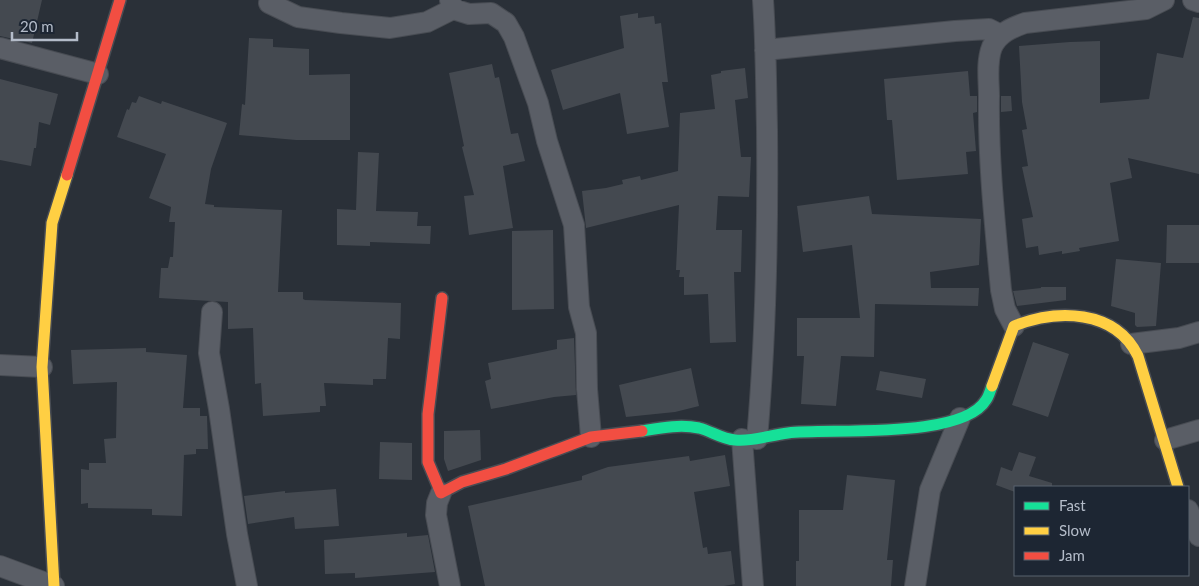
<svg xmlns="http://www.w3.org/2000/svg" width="1199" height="586" font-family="Lato,sans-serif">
<rect width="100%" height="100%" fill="#2a3038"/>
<path fill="#444950" d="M0 0H42L32 43 0 36Z
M638 13V18L654 16 655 24 661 23 668 82H662L669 127 627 134 620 93 563 110 551 70 624 48 620 16Z
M1193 17 1199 18V174L1128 158 1132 178 1110 183 1119 241 1079 248 1080 251 1062 254V251L1039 255 1038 246 1026 248 1022 219 1033 217 1022 167 1028 166 1022 130 1027 129 1022 102 1019 46 1070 42 1100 41V103L1149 99 1157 53 1183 58Z
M249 38 273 39V47L309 49V75L350 74V140H296L239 135 242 104 245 105Z
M492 64 495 78 499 77 511 134 518 133 525 161 503 166 513 228 469 235 464 196 474 195 462 147 464 146 449 73Z
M745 68 748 98 735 100 741 157H751L749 197 718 196 716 230H742L741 272H734L736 342 710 343 708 294 684 295V277H679L680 270H676L679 205 586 228 582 191 606 188 623 184 622 180 640 176 641 180 678 171 680 113 715 109 711 75 721 73V71Z
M968 71 970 96H977V112L973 113 976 151 966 152 968 174 897 180 892 120H887L884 79Z
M0 79 58 94 50 125 39 122 36 148H34L31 166 0 160Z
M139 96 161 104 162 101 227 123 211 169 205 204 214 205V207L282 210 278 292H303V299L305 300 401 303 400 339 388 338 386 379H373V385L324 383 326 406H320V412L263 416 261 383 255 384 253 328 228 329V302L159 298 161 268H168L170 257H173L175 222H169L171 207 149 198 166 154 117 137 127 109 129 110 132 102 136 103Z
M1001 96H1011L1012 111 1001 112Z
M358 152 379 153 376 211 418 212 417 226H431L430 244 370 242V246L337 245V209L356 210Z
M869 196 872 214 981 219 979 265 930 272 931 288H979L978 306 875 304 874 357 841 356 836 406 801 404 804 356H797V318H860L852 245 803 252 797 206Z
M1167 225H1199V263H1166Z
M553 230 554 309 512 310V231Z
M1116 259 1161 263 1156 326 1137 327 1135 325V313L1111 306Z
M1041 287H1066V300L1017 306 1013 291 1041 288Z
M574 338 576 395 554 397 491 409 485 381 491 379 488 363 557 349V340Z
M1033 342 1069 354 1048 417 1012 405Z
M146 348V352L187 355 183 408H200V416H207L208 449H196V454L184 455 182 516 152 515V509L88 508V503L81 504V469L89 470V463H106L104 439 116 438 117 382 73 384 71 350Z
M691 368 699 406 675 412 626 417 619 385Z
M880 371 926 379 922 398 876 390Z
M480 430 481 460 448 471 444 459V431Z
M380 442 412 443V480L379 479Z
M1019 452 1036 457 1029 476 1052 483V487H1015V492L996 485 1001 467 1012 471Z
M725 455 730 486 694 492 703 548 707 547 708 554 731 551 735 584 724 586H485L468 506 582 480V476L608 467 689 456 690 461Z
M847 475 895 480 887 560H893L891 586H796V561H799V510H843Z
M336 489 339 526 295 529 294 517 248 524 244 496 285 491V493Z
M407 533V537L428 535 435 572 355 578V573L325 574 324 540Z"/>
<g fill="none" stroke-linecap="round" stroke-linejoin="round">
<g stroke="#484c53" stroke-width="22">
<path id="street" d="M450 0 453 9 469 14 491 13 506 23 514 37 538 103 547 141 574 225 579 307 586 333 587 389 591 437
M1193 0 1199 2
M269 3 298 17 341 23 390 28 427 22 453 9
M0 48 98 74
M765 50 955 31 989 29 1001 35
M212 312 209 353 219 409 237 534 247 586
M1014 326 1005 309 1001 290C995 225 988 161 989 96 989 81 986 62 992 47 999 33 1011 28 1025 23L1146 9 1164 0
M1131 344 1179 338 1199 332
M0 365 42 367
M742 439 753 586
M757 439C766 336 768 232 767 129 766 86 766 43 763 0
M1165 440 1199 430
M441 493 437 503 436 515 450 586
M1188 510 1199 536
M0 566 54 586
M915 586 930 490 960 418"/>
</g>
<g stroke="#484c53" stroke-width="14">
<path id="fast" d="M642 431C660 428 680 424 699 428 711 431 722 439 735 440 753 442 770 435 788 433 830 428 962 440 986 400 989 396 990 391 992 386"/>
</g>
<g stroke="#484c53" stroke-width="14">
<path id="slow" d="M992 386 1014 326C1057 309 1115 309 1138 356L1178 487
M54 586 42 367 52 223 67 175"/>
</g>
<g stroke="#484c53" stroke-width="14">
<path id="jam" d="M67 175 120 0
M442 298 428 414V462L441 493 462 482 506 469 591 437 642 431"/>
</g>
<use href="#street" stroke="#5a5e66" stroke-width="20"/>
<use href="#fast" stroke="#16e098" stroke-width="11"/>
<use href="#slow" stroke="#ffcf43" stroke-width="11"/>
<use href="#jam" stroke="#f24e42" stroke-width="11"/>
</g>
<rect x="1014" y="486" width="175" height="90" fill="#1d2633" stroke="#59626f"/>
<rect x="1024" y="502" width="25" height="8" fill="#16e098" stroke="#59626f"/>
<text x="1059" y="511" font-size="15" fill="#b4bcc9">Fast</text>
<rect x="1024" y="527" width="25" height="8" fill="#ffcf43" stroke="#59626f"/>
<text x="1059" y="536" font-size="15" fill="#b4bcc9">Slow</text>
<rect x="1024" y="552" width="25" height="8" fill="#f24e42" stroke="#59626f"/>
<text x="1059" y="561" font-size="15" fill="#b4bcc9">Jam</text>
<path d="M12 32v8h65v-8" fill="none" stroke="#b4bcc9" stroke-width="2.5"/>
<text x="20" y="32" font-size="15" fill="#b4bcc9" stroke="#1d2633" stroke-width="4" paint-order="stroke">20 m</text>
</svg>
